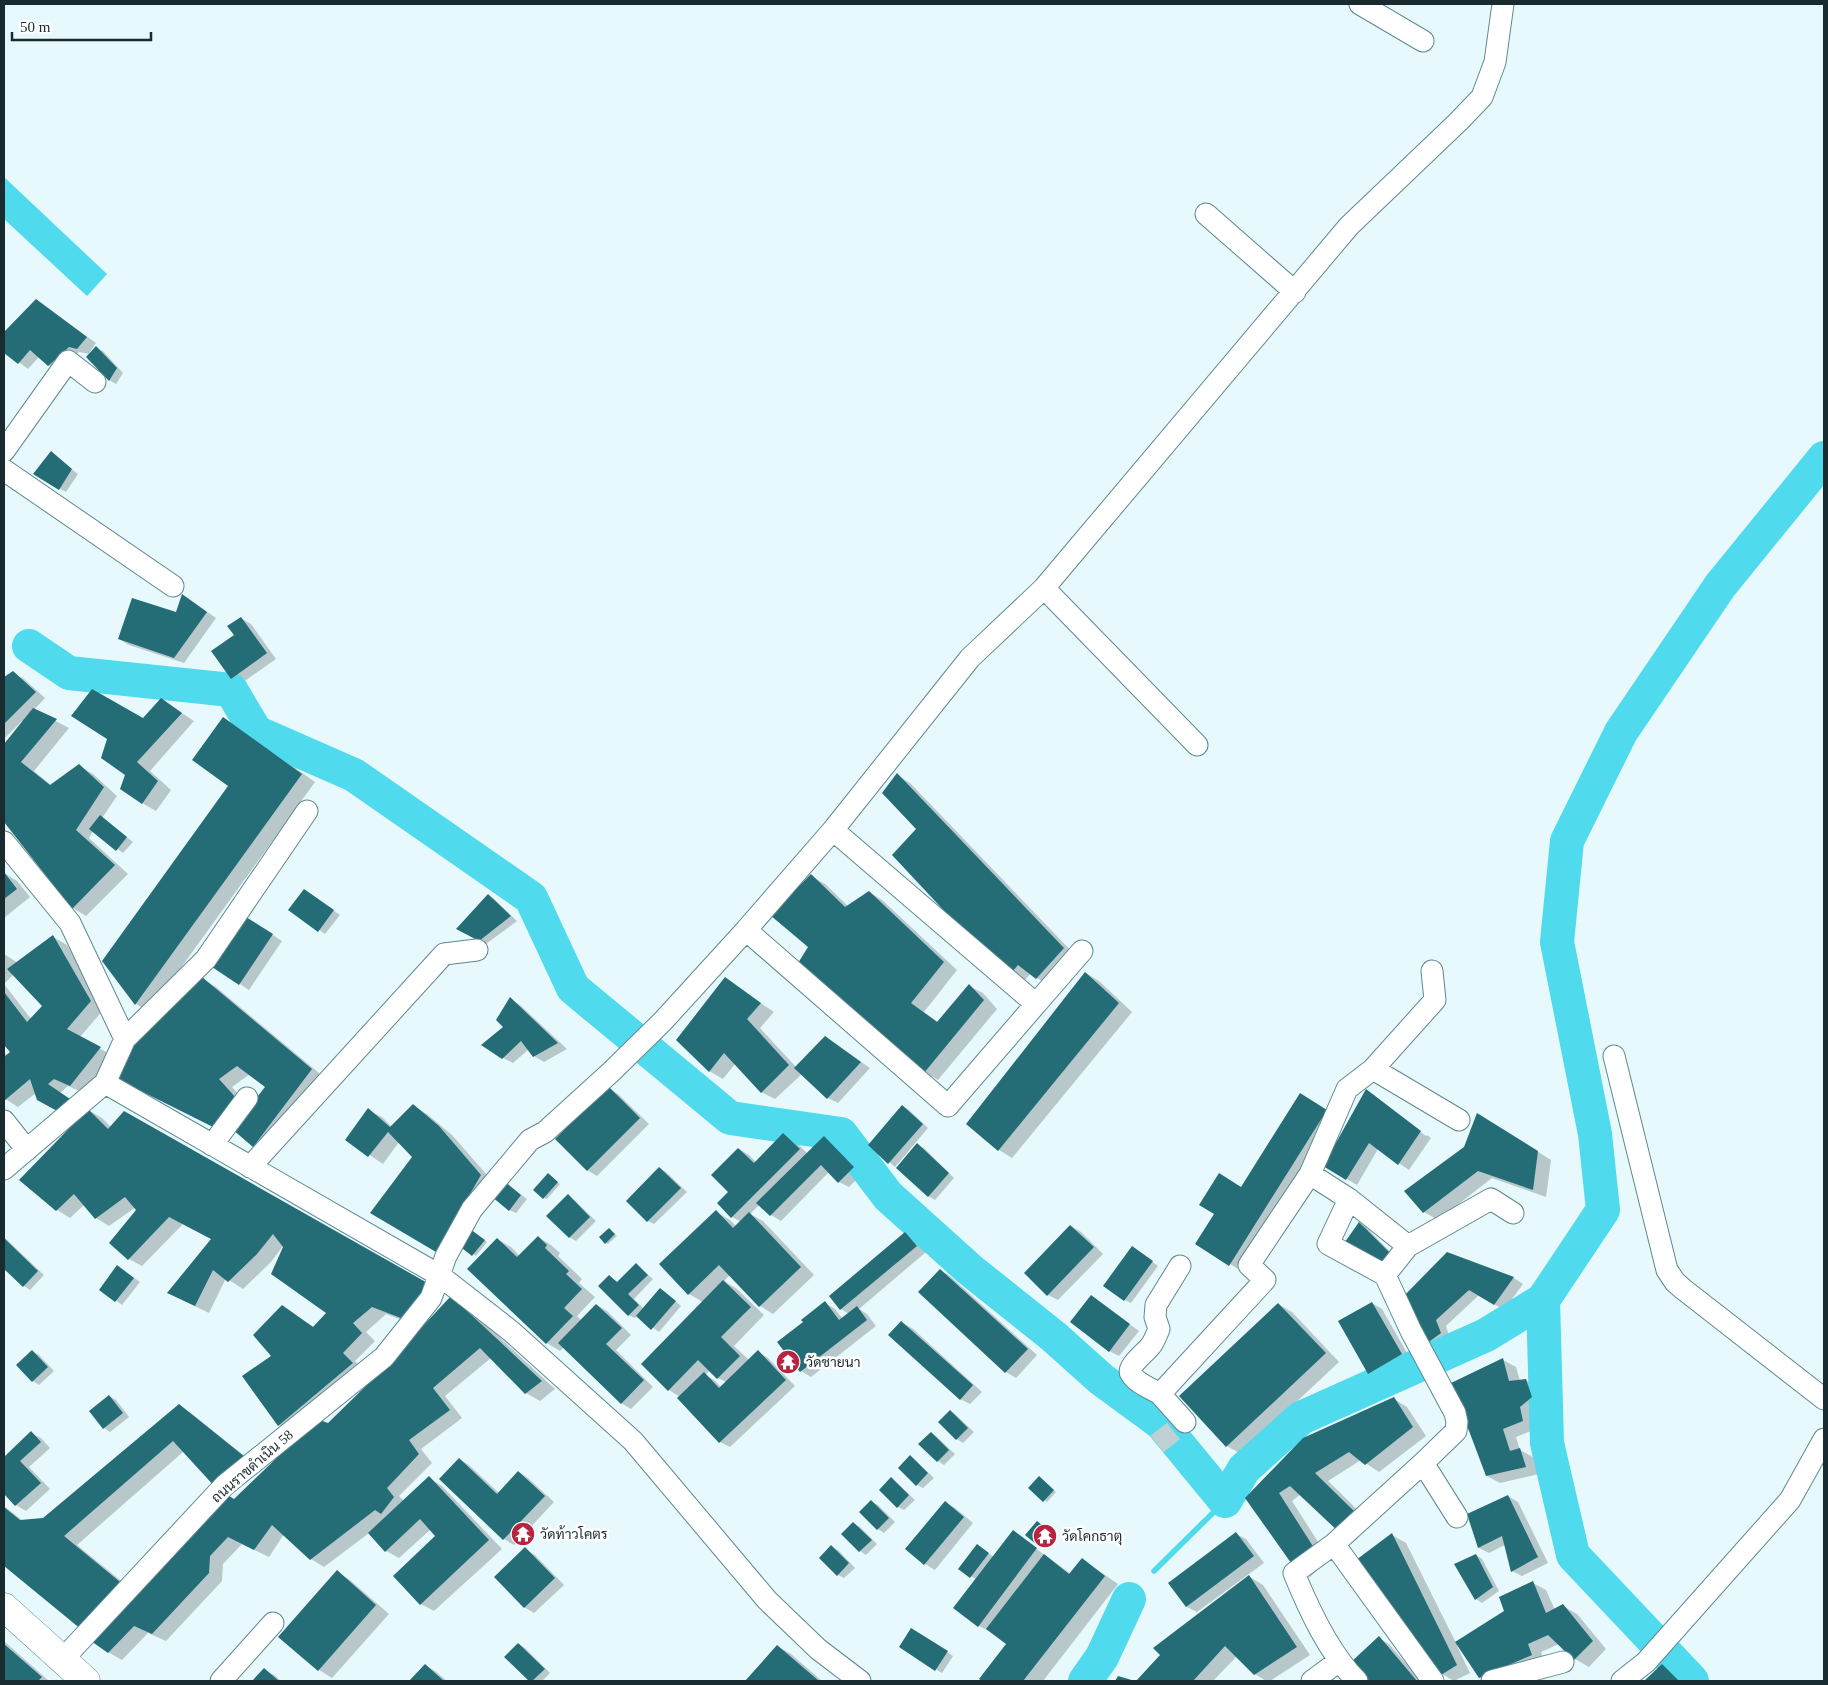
<svg xmlns="http://www.w3.org/2000/svg" width="1828" height="1685" font-family="'Times New Roman',Sarabun,serif">
<rect width="100%" height="100%" fill="#e7f9fc"/>
<path fill="#50daed" d="M4 177 107 274 87 296 4 219Z"/>
<path fill="#0003" fill-rule="evenodd" d="M36 300 96 343 89 353 90 354 96 348 103 351 123 373 116 384 109 380 90 354 79 352 58 371 48 365 39 357 28 369 4 351V334Z
M51 453 78 474 66 492 35 474Z
M193 602 216 618 184 663 129 645 119 639 177 614Z
M241 618 251 624 276 659 242 683 232 678 235 635Z
M13 673 24 679 45 698 34 710 69 728 34 771 52 786 79 766 93 774 117 796 102 818 133 842 123 853 93 831 89 838 128 874 86 916 73 908 4 819V746L24 722 22 721 4 739V679Z
M162 700 194 721 150 771 171 790 156 811 142 803 127 775 143 720Z
M223 719 237 727 315 782 149 1012 136 1004 103 961 230 786Z
M897 775 910 783 1077 957 1050 986 1030 974 1021 985 918 829Z
M4 873 17 881 30 897 4 918Z
M811 876 825 884 848 906 869 892 882 900 957 970 924 1012 938 1022 969 986 983 993 997 1009 938 1080 925 1072 810 946Z
M305 890 340 915 325 934 290 910Z
M488 896 494 899 517 921 486 944 458 928Z
M256 924 282 941 249 990 240 984Z
M53 937 67 945 104 1009 80 1037 113 1056 84 1093 68 1086 60 1093H36L18 1107 4 1098V1051L7 1056 12 1052 4 1044V954L18 963ZM14 974 44 1005 31 1019 4 984Z
M1086 973 1099 981 1132 1012 1012 1158 999 1150 967 1124Z
M202 979 216 987 325 1078 267 1154 254 1146 233 1129 117 1078ZM250 1074 267 1087 250 1107 232 1087Z
M725 979 774 1012 760 1028 796 1067 825 1037 870 1068 838 1103 828 1098 802 1074 775 1099 761 1092 735 1064 723 1079 709 1071Z
M510 999 520 1005 567 1049 544 1062 534 1056 529 1049 513 1063 503 1058 505 1027Z
M608 1088 618 1094 649 1124 597 1176 587 1170Z
M1367 1091 1375 1096V1097L1426 1136 1427 1135 1431 1138 1409 1170 1378 1149 1357 1185 1325 1166Z
M1301 1095 1340 1119 1243 1272 1230 1264 1242 1188Z
M413 1106 427 1114 452 1135 494 1183 460 1241 473 1232 487 1242 476 1256 459 1244 450 1259 372 1212 413 1157 399 1142 383 1164 347 1140 368 1110 382 1117 392 1127Z
M903 1106 909 1110 928 1128 895 1167 870 1145Z
M88 1110 102 1118 111 1127 420 1327 386 1314 366 1332 375 1341 355 1361 366 1372 293 1433 279 1425 243 1377 273 1356 282 1307 314 1327 328 1313 283 1246 271 1262 243 1289 226 1278 209 1313 182 1300 212 1239 183 1224 142 1266 129 1259 138 1210 136 1207 109 1226 96 1218 84 1205 70 1218 57 1210 21 1180Z
M1491 1122 1551 1160 1546 1197 1492 1178 1438 1220 1424 1212 1466 1148Z
M784 1135 794 1140 808 1154 824 1138 834 1144 863 1173 849 1187 839 1182 829 1172 781 1221 771 1215 760 1204 750 1214 763 1221 814 1275 773 1314 760 1306 730 1275 724 1281 737 1289 764 1315 734 1346 749 1360 758 1352 768 1358 795 1386 730 1447 720 1442 680 1397 669 1390 642 1364 703 1302 689 1294 716 1212 730 1220 736 1226 741 1222 732 1217 730 1192 739 1149 749 1155 756 1162ZM710 1370 718 1378 726 1382 721 1387 714 1380 705 1375Z
M918 1145 924 1148 954 1178 935 1200 928 1196Z
M660 1168 666 1172 687 1192 654 1224 648 1221Z
M548 1174 560 1184 547 1199 544 1198Z
M504 1182 527 1199 516 1213 509 1210Z
M568 1196 574 1200 596 1221 576 1241 569 1237Z
M1360 1224 1366 1227 1397 1259 1386 1275Z
M1071 1226 1081 1232 1103 1254 1058 1300 1048 1295Z
M609 1229 617 1236 608 1244 606 1243Z
M905 1234 915 1239 926 1252 859 1309 867 1314 876 1326 811 1377 801 1371 805 1322 825 1303 835 1309 843 1319 849 1314 841 1309 830 1296Z
M4 1237 44 1275 30 1290 24 1286 4 1267Z
M538 1237 551 1245 560 1253 558 1256 582 1279 579 1283 595 1297 577 1316 582 1321 597 1305 607 1311 631 1335 616 1350 653 1387 631 1409 621 1403 564 1347 560 1351 547 1343 497 1239 511 1247 520 1256Z
M1138 1251 1158 1266 1131 1303 1125 1300Z
M1448 1254 1514 1278 1523 1284 1504 1310 1479 1295 1446 1326 1450 1339 1437 1349 1427 1344Z
M636 1265 653 1279 634 1299 644 1309 661 1290 681 1306 659 1332 637 1316 635 1318 628 1315 609 1276 618 1283Z
M118 1267 140 1282 122 1305 101 1290Z
M940 1270 950 1276 1037 1355 1016 1378 1006 1372Z
M1091 1296 1139 1331 1119 1356 1109 1351Z
M1372 1303 1382 1309 1411 1360 1378 1378 1368 1373Z
M1278 1304 1292 1312 1339 1362 1241 1454 1227 1446 1181 1396Z
M465 1305 555 1389 540 1401 526 1393 491 1358 445 1396 462 1418 421 1449 432 1463 399 1496 404 1501 429 1478 442 1486 502 1549 434 1611 421 1604 437 1536 431 1529 399 1558 386 1551 369 1533 324 1567 311 1559 284 1534 269 1557 242 1544 223 1564 222 1581 166 1641 148 1633 122 1660 108 1652 83 1629 4 1564V1506L23 1521 44 1519 179 1406 192 1414 257 1466 183 1452 77 1545 136 1593 234 1500 328 1425Z
M902 1323 912 1328 982 1392 970 1404 960 1399Z
M32 1351 39 1355 54 1371 39 1385 33 1381 17 1365Z
M1503 1360 1516 1367 1520 1381 1526 1380 1539 1388 1545 1405 1533 1415 1536 1429 1516 1437 1520 1450 1533 1457 1539 1474 1500 1483 1487 1476Z
M109 1396 116 1400 129 1417 110 1432 104 1428Z
M1394 1399 1407 1407 1426 1436 1379 1472 1361 1460 1328 1481 1370 1522 1356 1540 1342 1533 1301 1494 1292 1501 1329 1559 1310 1577 1297 1569 1247 1498Z
M950 1411 956 1415 974 1432 963 1443 957 1439Z
M31 1433 41 1438 50 1448 29 1467 50 1489 26 1511 16 1505 4 1492V1459Z
M931 1433 937 1437 955 1454 944 1465 938 1461Z
M910 1457 916 1461 934 1478 923 1488 917 1485Z
M459 1459 469 1465 499 1493 519 1472 528 1478 554 1502 514 1545 504 1539 440 1479Z
M891 1479 897 1483 915 1500 904 1510 898 1507Z
M1042 1479 1056 1492 1047 1502 1030 1488Z
M1508 1496 1518 1502 1548 1563 1522 1576 1512 1571 1505 1545 1489 1553 1479 1548 1468 1515Z
M871 1502 878 1505 895 1522 884 1533 878 1529 861 1512Z
M945 1502 955 1508 973 1523 935 1570 925 1564 906 1549Z
M853 1523 860 1527 877 1544 866 1555 860 1551Z
M1040 1524 1050 1533 1040 1545 1037 1544Z
M1013 1532 1071 1574 1082 1559 1118 1584 1043 1681H984L981 1679 1008 1644 990 1630 989 1631 979 1626 955 1608 977 1580 971 1576 983 1550 994 1557Z
M1236 1534 1246 1539 1264 1563 1197 1612 1187 1607 1170 1583Z
M1392 1535 1406 1543 1456 1643 1505 1612 1533 1583 1546 1590 1555 1610 1563 1606 1577 1614 1606 1649 1589 1667 1575 1659 1559 1644 1541 1652 1545 1663 1487 1681 1479 1677 1458 1645 1457 1646 1470 1673 1454 1681 1442 1674Z
M831 1547 838 1550 855 1568 844 1578 838 1575Z
M525 1549 535 1555 564 1585 534 1613 524 1607Z
M1476 1555 1482 1559 1499 1591 1482 1603 1476 1599Z
M337 1572 350 1580 389 1614 332 1678 319 1670 280 1637Z
M1250 1577 1263 1585 1310 1655 1270 1681H1266L1255 1674 1237 1656 1213 1681H1138L1162 1655Z
M918 1633 953 1656 942 1673 900 1647Z
M1379 1638 1389 1644 1421 1681H1371L1352 1663Z
M4 1641 49 1681H4Z
M519 1644 525 1648 550 1673 542 1681H531L506 1657Z
M777 1646 791 1654 822 1681H747Z
M425 1665 435 1671 447 1681H411Z
M1662 1665 1672 1671 1682 1681H1646Z
M264 1670 274 1675 281 1681H254Z"/>
<g fill="none" stroke-linecap="round" stroke-linejoin="round">
<path stroke="#50daed" stroke-width="5.5" d="M1154 1571 1225 1501"/>
<path stroke="#50daed" stroke-width="34" d="M29 646 69 673 231 690 256 732 354 775 531 898 573 988 730 1118 841 1134 888 1196 969 1269 1053 1336 1101 1379 1161 1423 1225 1501 1244 1469 1301 1418 1486 1335 1543 1300 1603 1210 1595 1134 1557 942 1567 841 1621 732 1720 586 1824 458
M1543 1300 1547 1443 1573 1555 1692 1681
M1085 1681 1102 1657 1129 1599"/>
</g>
<path fill="#246d77" d="M36 299 87 337 77 349 69 347 48 366 30 350 18 364 4 353V332Z
M96 346 117 368 109 381 86 357Z
M51 451 72 469 59 490 33 474Z
M182 594 207 612 174 658 118 639 132 598 176 612Z
M241 617 267 653 231 679 211 651 234 635 227 626Z
M13 671 36 692 4 724V677Z
M92 689 143 718 161 698 182 713 137 762 158 781 142 804 120 789 125 775 101 758 107 739 71 716Z
M33 708 57 719 21 762 50 785 79 764 104 787 76 830 115 865 72 909 4 822V744Z
M223 717 302 774 135 1005 102 961 228 786 192 760Z
M897 773 1064 948 1036 979 1018 965 1007 978 892 855 916 829 882 793Z
M100 815 127 837 116 851 89 829Z
M4 872 17 889 4 899Z
M811 874 845 907 869 891 944 962 911 1003 937 1022 969 984 984 1000 924 1073 795 968 808 947 770 915Z
M304 889 334 910 318 932 288 910Z
M488 894 511 916 479 941 456 929Z
M246 917 273 934 239 985 212 967Z
M53 935 91 1001 67 1029 101 1047 70 1086 54 1079 48 1084 70 1099 59 1112 37 1100 30 1079 4 1101V1057L10 1052 4 1045V992L27 1022 42 1006 7 969Z
M1085 972 1119 1003 998 1151 966 1124Z
M202 977 312 1069 253 1147 232 1129 265 1087 237 1066 219 1079 237 1099 215 1128 115 1078 136 1042Z
M725 977 761 1003 747 1019 789 1065 761 1093 724 1053 709 1072 676 1040Z
M510 997 558 1043 533 1057 521 1041 502 1059 481 1045 503 1027 496 1020Z
M825 1036 861 1062 827 1099 794 1068Z
M608 1086 640 1118 587 1171 555 1139Z
M1366 1089 1421 1131 1398 1165 1369 1143 1346 1180 1323 1166Z
M1300 1093 1327 1110 1229 1266 1195 1244 1214 1214 1199 1205 1219 1173 1241 1187Z
M413 1104 439 1126 481 1175 436 1252 370 1213 412 1157 388 1132 368 1157 345 1140 368 1108 390 1127Z
M902 1105 923 1124 888 1164 868 1145Z
M88 1109 108 1129 124 1111 431 1285 406 1320 372 1307 353 1323 362 1333 343 1353 353 1363 278 1426 242 1376 271 1356 253 1335 282 1305 313 1327 326 1313 271 1274 283 1247 273 1234 257 1254 228 1282 213 1270 195 1306 167 1293 211 1239 169 1217 128 1260 109 1243 136 1210 125 1197 95 1219 74 1194 56 1211 19 1180Z
M1477 1113 1538 1151 1533 1190 1478 1171 1423 1213 1404 1191 1464 1147Z
M783 1133 800 1149 731 1218 717 1203 728 1192 711 1175 738 1148 754 1163Z
M824 1136 854 1167 838 1183 821 1165 770 1216 756 1203Z
M917 1143 949 1173 928 1197 896 1168Z
M659 1167 681 1188 647 1222 626 1201Z
M548 1173 558 1182 543 1199 533 1190Z
M503 1180 521 1195 509 1211 491 1196Z
M568 1194 590 1217 569 1238 546 1216Z
M716 1210 733 1228 749 1212 801 1267 759 1307 719 1265 688 1295 659 1264Z
M1359 1222 1391 1254 1379 1273 1345 1242Z
M1070 1225 1094 1247 1047 1296 1024 1273Z
M609 1228 615 1234 605 1244 599 1237Z
M470 1229 485 1240 472 1256 458 1245Z
M905 1232 917 1246 840 1310 829 1296Z
M538 1236 547 1245 545 1248 569 1271 566 1274 582 1289 564 1308 573 1316 546 1344 467 1269 497 1238 517 1257Z
M4 1238 38 1271 23 1287 4 1269Z
M1132 1246 1153 1261 1124 1301 1103 1286Z
M1447 1252 1514 1277 1494 1305 1469 1290 1436 1320 1441 1333 1426 1344 1398 1302Z
M636 1263 648 1275 628 1294 639 1305 628 1316 598 1286 609 1275 617 1282Z
M117 1265 134 1278 115 1302 99 1290Z
M940 1269 1028 1349 1005 1373 918 1292Z
M723 1280 751 1307 721 1337 740 1356 717 1379 698 1360 668 1391 641 1364Z
M660 1288 676 1301 651 1330 636 1316Z
M1091 1295 1130 1324 1109 1352 1070 1322Z
M451 1296 542 1381 525 1394 480 1348 433 1388 450 1410 409 1440 419 1454 387 1488 394 1497 381 1514 375 1510 310 1560 272 1525 254 1550 228 1537 210 1556 209 1573 152 1634 134 1626 108 1653 91 1641 226 1494 234 1499 317 1419 328 1423 374 1378Z
M825 1301 839 1320 857 1306 867 1320 800 1372 777 1342 803 1322 801 1320Z
M1372 1302 1402 1354 1368 1374 1338 1321Z
M1278 1303 1326 1353 1226 1447 1179 1396Z
M596 1304 622 1328 606 1344 644 1380 621 1404 558 1343Z
M901 1321 973 1385 960 1400 888 1335Z
M32 1350 48 1367 32 1382 16 1365Z
M758 1350 786 1380 719 1443 677 1398 704 1372 719 1388Z
M1503 1358 1509 1381 1526 1379 1532 1397 1520 1407 1523 1421 1503 1429 1510 1451 1520 1448 1526 1467 1486 1476 1451 1383Z
M109 1395 123 1413 103 1429 89 1411Z
M1394 1397 1413 1427 1365 1465 1349 1452 1315 1473 1357 1514 1341 1534 1290 1486 1279 1493 1316 1551 1296 1570 1245 1498 1303 1438Z
M179 1404 245 1457 216 1488 173 1441 64 1536 125 1586 82 1630 4 1566V1507L20 1520 43 1518Z
M950 1410 968 1428 956 1440 938 1422Z
M31 1431 41 1442 20 1461 41 1483 15 1506 4 1494V1457Z
M931 1432 949 1450 937 1462 918 1444Z
M910 1455 928 1473 916 1486 898 1468Z
M459 1458 497 1494 518 1471 545 1496 503 1540 439 1479Z
M429 1476 489 1540 420 1605 393 1576 435 1536 420 1519 385 1552 368 1533Z
M1039 1476 1054 1490 1043 1502 1028 1488Z
M891 1477 909 1495 897 1508 879 1490Z
M1508 1495 1538 1557 1511 1572 1502 1536 1478 1548 1467 1514Z
M871 1500 889 1518 877 1530 859 1512Z
M945 1501 964 1517 924 1565 905 1549Z
M1037 1521 1048 1530 1037 1545 1025 1535Z
M853 1522 872 1540 859 1552 841 1534Z
M1013 1530 1037 1548 978 1627 953 1608Z
M1236 1532 1254 1556 1186 1607 1168 1583Z
M1392 1533 1457 1665 1441 1675 1356 1560Z
M977 1544 989 1553 970 1578 958 1569Z
M831 1545 849 1563 837 1576 819 1558Z
M525 1547 555 1578 524 1608 494 1577Z
M1044 1554 1069 1574 1082 1558 1105 1576 1023 1681H982L979 1679 1006 1644 986 1629Z
M1476 1554 1493 1587 1475 1600 1454 1564Z
M337 1570 376 1605 318 1671 278 1637Z
M1249 1575 1297 1647 1254 1675 1225 1646 1193 1681H1136L1160 1655 1153 1648Z
M1533 1581 1546 1613 1563 1604 1593 1641 1574 1660 1548 1635 1528 1644 1532 1655 1479 1678 1455 1642 1504 1611 1499 1597Z
M911 1628 948 1651 935 1671 899 1647Z
M1379 1636 1417 1681H1369L1350 1663Z
M518 1643 545 1669 532 1681H529L504 1657Z
M4 1644 42 1677 38 1681H4Z
M777 1645 819 1681H745Z
M425 1664 444 1681H409Z
M1662 1664 1679 1681H1644Z
M264 1668 279 1681H252Z
M1118 1676 1135 1681H1115Z"/>
<g fill="none" stroke-linecap="round" stroke-linejoin="round">
<path stroke="#bed0d3" stroke-width="21" stroke-dasharray="21 11" stroke-linecap="butt" d="M1157 1444 1185 1422"/>
<g stroke="#5d8990" stroke-width="23">
<path id="street" d="M1360 4 1423 41
M1206 214 1295 292
M4 451 68 361 95 382
M4 470 173 586
M1044 588 1197 745
M4 842 70 923 125 1039
M746 930 948 1106 1036 1004 833 830
M1036 1004 1082 951
M1614 1056 1667 1270 1675 1282 1683 1289 1824 1399
M1373 1069 1459 1120
M105 1083 439 1275 512 1332 633 1441 767 1600 818 1649 860 1681
M4 1121 27 1150
M212 1145 247 1098
M250 1167 444 954 477 950
M4 1169 105 1083 125 1039 206 959 307 811
M1310 1174 1347 1089 1373 1069 1435 1000 1432 971
M1408 1246 1491 1199 1513 1213
M1160 1394C1152 1389 1136 1383 1131 1374 1126 1366 1148 1351 1152 1344 1155 1339 1157 1334 1159 1329L1155 1317 1156 1305 1180 1266
M1185 1422 1160 1394 1265 1280 1249 1265 1310 1174 1349 1199 1328 1244 1385 1275 1408 1246 1349 1199
M1423 1463 1457 1517
M1334 1544 1433 1681
M62 1660 225 1485 384 1357 431 1298 446 1256 472 1209 530 1140 545 1132 611 1072 663 1021 746 930 833 830 970 658 1044 588 1349 226 1458 122 1482 97 1495 62 1503 4
M221 1681 273 1623
M1312 1681 1339 1661
M1357 1681C1329 1653 1309 1610 1294 1573L1334 1544 1423 1463 1456 1431 1457 1422 1455 1413 1411 1331 1385 1275
M1492 1681 1563 1662
M1622 1681 1646 1662 1790 1500 1824 1439"/>
</g>
<g stroke="#5d8990" stroke-width="29">
<path id="secondary" d="M4 1607 86 1681"/>
</g>
<use href="#street" stroke="#fff" stroke-width="21"/>
<use href="#secondary" stroke="#fff" stroke-width="28"/>
</g>
<defs>
<g id="temple-disc" transform="scale(1.25)"><circle r="9.5" fill="#b62440" stroke="#fff"/><path d="M0-6L5-2H3V0L6.5 2.5H4V6H1.5V3h-3V6H-4V2.5H-6.5L-3 0V-2H-5Z" fill="#fff"/></g>
</defs>
<g fill-rule="evenodd">
<use href="#temple-disc" x="788" y="1362"/>
<use href="#temple-disc" x="523" y="1534"/>
<use href="#temple-disc" x="1045" y="1536"/>
</g>
<g text-anchor="middle" stroke-width="5" stroke-linejoin="round" paint-order="stroke">
<g font-size="14" fill="#192b2e" stroke="#fff" text-anchor="start">
<text x="806" y="1367">วัดชายนา</text>
<text x="540" y="1539">วัดท้าวโคตร</text>
<text x="1062" y="1541">วัดโคกธาตุ</text>
</g>
<g font-size="14" fill="#192b2e" stroke="#fff">
<text transform="translate(252 1466) rotate(-41)" y="5">ถนนราขดำเนิน 58</text>
</g>
</g>
<rect width="1828" height="1685" fill="none" stroke="#192b2e" stroke-width="10"/>
<path d="M12 32v8h139v-8" fill="none" stroke="#192b2e" stroke-width="2.5"/>
<text x="20" y="32" font-size="15" fill="#192b2e" stroke="#ffffff" stroke-width="4" paint-order="stroke">50 m</text>
</svg>
